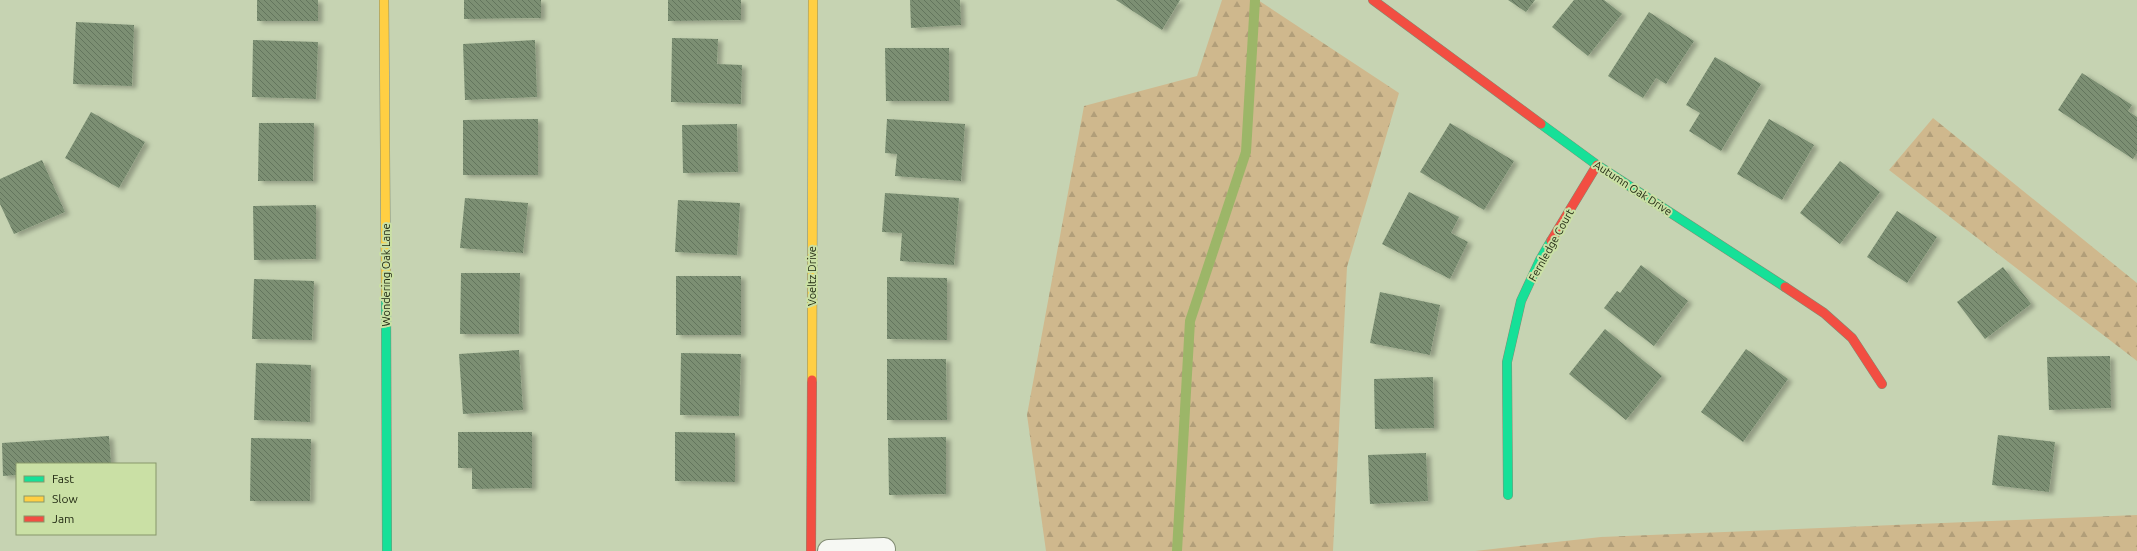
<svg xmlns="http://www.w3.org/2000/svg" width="2137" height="551" font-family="Ubuntu,sans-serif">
<defs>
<pattern id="forest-firs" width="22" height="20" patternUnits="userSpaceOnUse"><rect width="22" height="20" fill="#cfb88d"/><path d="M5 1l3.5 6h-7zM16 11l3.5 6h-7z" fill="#b19e79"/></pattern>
<pattern id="building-back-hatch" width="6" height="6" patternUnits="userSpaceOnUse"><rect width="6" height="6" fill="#7b8f73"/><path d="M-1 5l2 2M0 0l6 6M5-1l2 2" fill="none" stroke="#64755d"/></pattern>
<filter id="shadow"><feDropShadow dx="4.5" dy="2.5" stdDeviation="2" flood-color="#0004"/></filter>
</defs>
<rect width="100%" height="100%" fill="#c6d3b2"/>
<path fill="url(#forest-firs)" d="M1222 0H1258L1399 93 1347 267 1333 551H1046L1027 415 1084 106 1197 76Z
M1933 118 2137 283V361L1889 170Z
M2137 515V551H1475L1601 537Z"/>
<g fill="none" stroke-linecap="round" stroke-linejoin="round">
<path stroke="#9cb668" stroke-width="10" d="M1177 551 1190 321 1246 152 1255 0"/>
</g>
<path fill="url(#building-back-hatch)" filter="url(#shadow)" d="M257 0H318V21H257Z
M464 0H541V18L464 19Z
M668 0H741V20L668 21Z
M910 0H960L961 25 911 28Z
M1116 0H1180L1162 30Z
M1508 0H1535L1526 12Z
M1574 0H1604L1622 14 1588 56 1552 27Z
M1649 12 1694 41 1666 84 1656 78 1643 98 1608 76Z
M76 22 134 25 132 86 73 84Z
M672 38 718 39 717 64 742 65 741 104 671 102Z
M253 40 318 42 316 99 252 97Z
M535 40 537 97 465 100 463 44Z
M885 48H949V101H886Z
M1715 57 1761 84 1721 151 1689 131 1700 113 1686 105Z
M2082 73 2132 105 2128 111 2137 117V153L2133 159 2058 110Z
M91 112 145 142 119 188 65 158Z
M538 119V175H463V120Z
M887 119 965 124 961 181 895 176 897 154 885 153Z
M1769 119 1814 145 1782 200 1737 174Z
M259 123H314L313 181H258Z
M1450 123 1514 161 1484 210 1420 172Z
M737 124 738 172 683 173 682 125Z
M42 160 65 212 14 234 0 204V179Z
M1840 161 1880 192 1840 244 1800 213Z
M1409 192 1459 217 1451 233 1468 242 1450 279 1382 244Z
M885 193 959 198 954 265 900 261 902 233 882 232Z
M465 198 528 203 523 253 460 248Z
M678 200 740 203 737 255 675 252Z
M316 205V259L254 260 253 206Z
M1897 211 1937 237 1907 283 1867 257Z
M1641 265 1688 301 1654 346 1604 308 1617 291 1620 293Z
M2003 267 2031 304 1985 339 1957 302Z
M461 273H520L519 334H460Z
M676 276H741V335H676Z
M887 277 947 278V340L887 339Z
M254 279 314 281 312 340 252 339Z
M1380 292 1440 305 1430 355 1370 343Z
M1605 329 1662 376 1626 420 1569 374Z
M1746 349 1788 379 1743 442 1701 412Z
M519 350 523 410 463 414 459 354Z
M681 353 741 354 739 416 680 415Z
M2110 356 2111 408 2049 410 2047 357Z
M887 359H946L947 420H887Z
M256 363 311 365 310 422 254 420Z
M1433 377 1434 428 1375 429 1374 379Z
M458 432H532V488L472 489V468H458Z
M675 432 735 433V482L675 481Z
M1998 435 2055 442 2049 492 1992 485Z
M109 436 111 464H17V475L3 476 2 443Z
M946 437V494L889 495 888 438Z
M251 438 311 439 310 501H250Z
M1426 453 1428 501 1370 504 1368 455Z"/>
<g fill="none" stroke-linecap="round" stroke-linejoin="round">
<g stroke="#828c73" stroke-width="24">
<path id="street" d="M829 551 884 549"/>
</g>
<g stroke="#828c73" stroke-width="10">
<path id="fast" d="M1541 124 1597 165 1785 287
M386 298 387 551
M1508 495 1507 362 1521 301 1540 260 1551 241"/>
</g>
<g stroke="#828c73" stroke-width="10">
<path id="slow" d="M384 0 386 298
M812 380 813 0"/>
</g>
<g stroke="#828c73" stroke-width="10">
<path id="jam" d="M1373 0 1541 124
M1551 241 1597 165
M1785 287 1824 313 1852 338 1882 384
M811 551 812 380"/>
</g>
<use href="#street" stroke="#f6f8f3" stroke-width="22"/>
<use href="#fast" stroke="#16e098" stroke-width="9"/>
<use href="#slow" stroke="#ffcf43" stroke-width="9"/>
<use href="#jam" stroke="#f24e42" stroke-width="9"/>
</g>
<g text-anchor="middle" stroke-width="4" stroke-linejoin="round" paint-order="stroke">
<g font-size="11" fill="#222a13" stroke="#cae0a5">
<text transform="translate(1633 188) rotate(33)" y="4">Autumn Oak Drive</text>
<text transform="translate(1551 245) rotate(-61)" y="4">Fernledge Court</text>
<text transform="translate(386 275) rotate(-90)" y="4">Wondering Oak Lane</text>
<text transform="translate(812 276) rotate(-90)" y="4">Voeltz Drive</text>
</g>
</g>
<rect x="16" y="463" width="140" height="72" fill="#cae0a5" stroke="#87976b"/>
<rect x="24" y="476" width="20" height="6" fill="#16e098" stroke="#87976b"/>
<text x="52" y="483" font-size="12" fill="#222a13">Fast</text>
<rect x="24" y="496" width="20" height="6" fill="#ffcf43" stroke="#87976b"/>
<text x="52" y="503" font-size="12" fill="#222a13">Slow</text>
<rect x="24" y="516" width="20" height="6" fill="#f24e42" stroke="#87976b"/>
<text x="52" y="523" font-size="12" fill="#222a13">Jam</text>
</svg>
